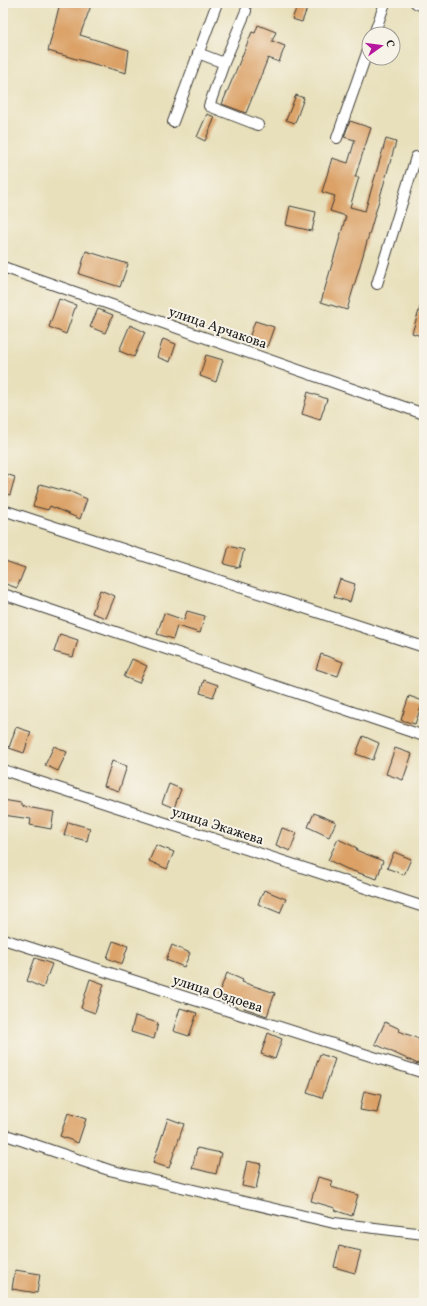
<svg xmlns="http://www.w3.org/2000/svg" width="427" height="1306" font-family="Vollkorn,serif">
<rect width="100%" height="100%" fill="#f7f3e8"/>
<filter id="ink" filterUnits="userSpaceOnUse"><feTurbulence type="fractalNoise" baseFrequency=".025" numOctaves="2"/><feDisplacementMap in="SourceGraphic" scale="8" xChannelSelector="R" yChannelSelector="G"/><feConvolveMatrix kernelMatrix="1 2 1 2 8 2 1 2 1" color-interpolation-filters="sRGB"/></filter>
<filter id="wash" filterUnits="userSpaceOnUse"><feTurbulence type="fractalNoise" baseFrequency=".012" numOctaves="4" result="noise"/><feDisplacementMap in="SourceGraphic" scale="16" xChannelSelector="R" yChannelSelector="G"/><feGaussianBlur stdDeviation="0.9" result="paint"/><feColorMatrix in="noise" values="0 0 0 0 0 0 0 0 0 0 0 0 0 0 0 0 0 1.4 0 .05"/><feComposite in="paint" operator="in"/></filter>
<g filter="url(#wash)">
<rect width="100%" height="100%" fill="#e8e0bb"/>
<g id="blocks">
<path fill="#dba166" d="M60 3H92L80 35 129 50 126 73 48 51Z
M282 3H309L302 22 292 19 296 9 282 4Z
M258 25 276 32 272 41 285 46 279 62 268 58 246 113 222 104 252 32 255 33Z
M296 95 304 98 295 123 286 120Z
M207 114 215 117 205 141 197 137Z
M350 121 371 128 355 177H359L350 207 365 211 386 139 396 142 347 310 321 302 346 216 330 211 335 196 322 192 332 158 348 163 355 140 344 137Z
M290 206 316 212 312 231 286 225Z
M86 251 128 264 120 287 79 274Z
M59 299 76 305 66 334 49 327Z
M422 301 424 302V337L412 333Z
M98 309 113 315 105 333 90 327Z
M255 321 274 327 267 347 248 341Z
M130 325 145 332 134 357 119 351Z
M163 339 176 344 170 362 157 357Z
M206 355 223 360 216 382 200 376Z
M308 392 327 399 320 420 302 414Z
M3 473 15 477 10 495 3 493Z
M40 484 69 492V491L87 499 80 519 50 506 48 510 33 506Z
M229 546 244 550 239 568 224 564Z
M5 561 25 568 17 588 3 583V566Z
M340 579 355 584 350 602 334 597Z
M100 590 115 596 106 618 92 613Z
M187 611 205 616 200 633 177 626 173 639 157 634 164 613 184 620Z
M60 634 78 640 73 657 54 652Z
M321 654 343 662 338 676 316 669Z
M132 659 147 666 139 683 124 677Z
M204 680 218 685 213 697 200 693Z
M409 696 423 701 415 724 401 720Z
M16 727 31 732 24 753 9 748Z
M363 736 379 743 373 760 356 754Z
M54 746 67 752 58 771 45 765Z
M395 748 412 754 403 780 386 774Z
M112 761 127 766 119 791 104 786Z
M169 784 181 789 174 808 162 803Z
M3 800 21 803V806L54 812 51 829 30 825 31 819 3 815Z
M314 813 336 822 329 837 308 827Z
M68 822 90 828 87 841 64 835Z
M282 828 297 833 290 851 276 845Z
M338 839 357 848 356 850 383 861 377 879 347 869 328 860Z
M156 845 174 852 167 869 149 861Z
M394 852 411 859 404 875 387 868Z
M264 890 286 899 280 913 258 904Z
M113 941 128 946 122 964 107 958Z
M172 945 190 953 184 967 166 960Z
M35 958 52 964 43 988 27 981Z
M227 973 243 980 242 982 275 993 267 1016 244 1008 245 1006 218 995Z
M90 979 104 984 95 1013 81 1008Z
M180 1008 197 1013 189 1036 173 1031Z
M135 1016 158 1023 154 1039 131 1032Z
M385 1022 400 1029 399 1031 424 1041V1050L418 1064 375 1044Z
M268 1033 282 1039 275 1059 261 1054Z
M320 1054 335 1059 322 1098 307 1093Z
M364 1091 381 1095 377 1113 360 1110Z
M68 1113 86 1119 78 1143 60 1136Z
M168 1118 184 1124 169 1168 153 1163Z
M197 1148 221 1153 216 1174 192 1168Z
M247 1161 261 1164 256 1189 242 1186Z
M318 1177 333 1181 331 1187 358 1195 352 1216 334 1210 335 1208 311 1201Z
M339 1246 361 1251 355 1273 334 1267Z
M15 1270 40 1274 37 1293 12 1289Z"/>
</g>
</g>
<g filter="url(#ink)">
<use href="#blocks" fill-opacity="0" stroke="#3b3934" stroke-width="1"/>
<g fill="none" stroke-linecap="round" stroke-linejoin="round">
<g stroke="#3b3934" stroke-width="12">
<path id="minor" d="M416 3 424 7
M374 34 385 3
M198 53 224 63 246 11
M224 63 209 106 258 125
M173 122 217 3
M337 138 369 47
M3 267 424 414
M377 284 416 157H424
M3 510 424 647
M3 594 424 736
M3 770 424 907
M3 939 424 1073
M3 1134 109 1170 334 1223 424 1234"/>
</g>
<use href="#minor" stroke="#fff" stroke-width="10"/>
</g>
</g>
<g text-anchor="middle" stroke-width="4" stroke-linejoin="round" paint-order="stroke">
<g font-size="14" fill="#1c1c1c" stroke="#f7f3e8">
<text transform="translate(218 327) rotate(19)" y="5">улица Арчакова</text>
<text transform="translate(218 825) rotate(18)" y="5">улица Экажева</text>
<text transform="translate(218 993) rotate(18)" y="5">улица Оздоева</text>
</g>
</g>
<rect width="427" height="1306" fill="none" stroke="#f7f3e8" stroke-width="16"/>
<g transform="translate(381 46) rotate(76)"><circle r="19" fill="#f7f3e8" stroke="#9f9d96"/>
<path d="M0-3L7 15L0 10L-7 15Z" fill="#b5179e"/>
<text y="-6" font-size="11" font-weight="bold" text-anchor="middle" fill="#1c1c1c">С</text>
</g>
</svg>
